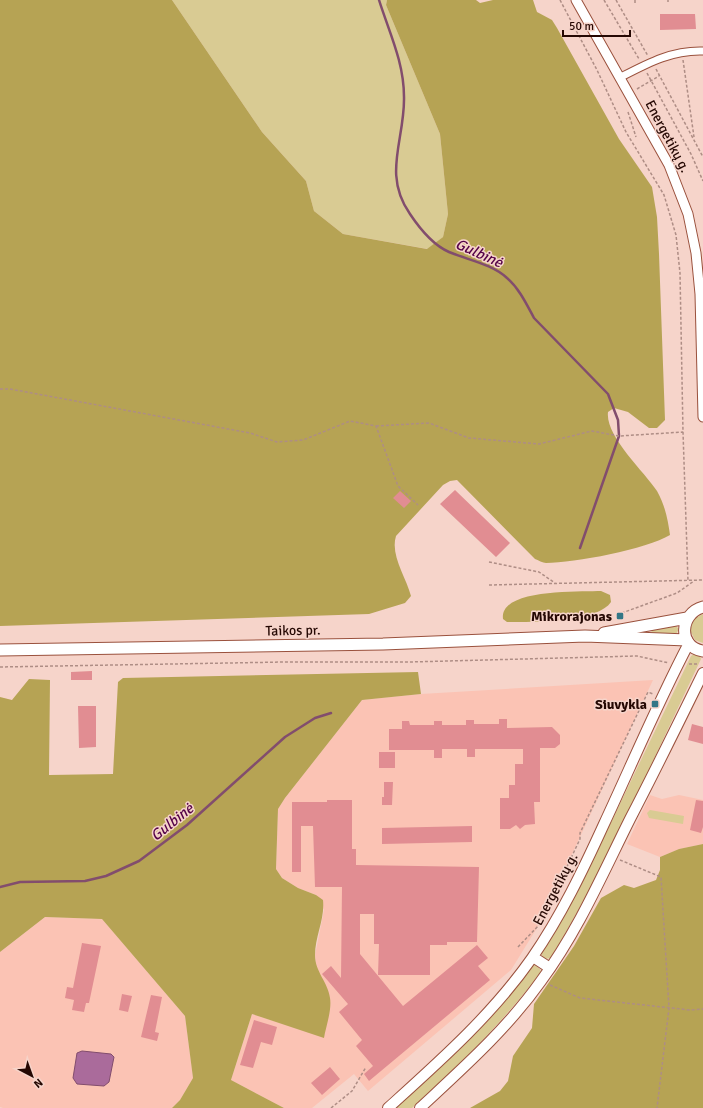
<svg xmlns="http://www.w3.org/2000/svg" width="703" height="1108" font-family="Signika,sans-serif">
<rect width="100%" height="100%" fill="#f6d4ca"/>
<path fill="#fbc3b4" d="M653 680 540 923 511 970 368 1091 354 1074 312 1108H284L231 1080 252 1014 324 1037 328 990 317 972 315 955 324 910 316 895 298 888 282 878 276 869 278 809 285 798 362 700 421 694Z
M650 795 662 799 679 795 703 800V844L679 849 660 857 627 844Z
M45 917 102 919 185 1016 193 1078 180 1100 172 1108H3L0 1107V952Z"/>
<path fill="#d9cb93" d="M172 0H387L386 5 440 134 448 214 443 237 428 249 343 234 314 211 306 181 262 132Z
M703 614V643L695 640 690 630 694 619Z
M676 626 679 629 676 634H651L652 630Z
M696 653 699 654 701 659C653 760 608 862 551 958L545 959 543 958 541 952 590 866 691 656Z
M650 810 684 816 683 824 649 818 647 813Z
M535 965 540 969 541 972C503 1022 459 1066 412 1108H394L532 966Z"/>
<path fill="#b6a354" d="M0 0H172L262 132 306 181 314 211 343 234 427 249 443 237 448 214 440 134 386 5 387 0H476L480 3 493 0H533L537 12 552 20 557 28 619 139 652 187 657 217 659 254 665 420 657 428H649L628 412 614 408 608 412C605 436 644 471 657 491 665 505 668 520 670 535 647 549 574 563 546 563 543 563 538 560 535 559L457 480 450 481 443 485 396 536C390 555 406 577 411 596L405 603 369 614 0 626Z
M601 591 610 595 611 602C597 623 531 622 507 622L503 619C499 588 581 592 601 591Z
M418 672 421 694 362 700 285 798 278 809 276 869 282 878 298 888 316 895 323 900C325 919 315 936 315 955 315 972 328 982 330 998 332 1010 326 1026 324 1038L252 1014 231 1080 284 1108H172L180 1100 193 1078 185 1016 102 919 45 917 0 952V697L12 700 29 679 50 680 49 775 113 774 118 682 123 678Z
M703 844V1108H470L500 1091 508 1081 513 1056 532 1028 534 1004 574 946 601 898 624 885 634 888 656 880 660 870V857L679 849Z"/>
<path fill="#aa6b9b" stroke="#824d6d" d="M82 1051 111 1054 114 1057 109 1082 104 1086 77 1084 73 1078 77 1053Z"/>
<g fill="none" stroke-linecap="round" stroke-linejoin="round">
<path stroke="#824d6d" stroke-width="2.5" d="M379 0C389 32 404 62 404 97 405 140 382 174 410 214 420 229 433 245 449 252 468 260 492 264 507 278 519 288 527 305 534 318L608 394 618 420 619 436 580 548
M0 887 20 882 85 881 106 876 139 861 187 825 285 737 315 718 331 713"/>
</g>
<path fill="#e18d92" d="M660 14H695L696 29 660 30Z
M455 490 510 543 496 557 440 504Z
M400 491 411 501 404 508 393 498Z
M92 671V680H71V672Z
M78 706H96V747L79 748Z
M499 719H507V728L552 727 560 735V744L555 748H540V802H534L535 824 525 825 520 829 516 825 510 829H500V798H509V785H515V764H523V749H475V757H467V749H442V758H434V750H389V729H402V721H409L410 725H434V721H442V725H466V720H474V724H499Z
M692 724 703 727V744L688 740Z
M379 752H395V768H379Z
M384 782H393L392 805H382V797H384Z
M327 800H352V849H356V865L479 867 477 942H447V945H430V975H378L379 944H374V914H360V954L403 1006 477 945 488 958 478 966 490 980 369 1081 364 1074 373 1066 356 1046 362 1040 339 1012 348 1004 322 974 331 966 341 978 342 887H315L313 826H301V872H292V802H327Z
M696 800 703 801V827L701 833 690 830Z
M472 826V842L382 844V828Z
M82 943 101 946 89 1003H86L84 1012 72 1010 74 1000 65 998 67 987 73 988Z
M122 994 132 996 128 1012 119 1010Z
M151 995 162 997 155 1032 159 1033 157 1041 141 1037Z
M254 1020 277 1027 272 1045 261 1042 253 1068 240 1065Z
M330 1067 340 1079 322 1095 311 1083Z"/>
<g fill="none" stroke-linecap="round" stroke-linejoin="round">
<g stroke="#9a513d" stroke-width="9">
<path id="minor" d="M621 77C648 63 672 50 703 51"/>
</g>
<g stroke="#9a513d" stroke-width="11">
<path id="tertiary" d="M576 0 669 165 688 214 696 253 700 294 703 417"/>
</g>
<g stroke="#9a513d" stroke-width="12">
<path id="secondary" d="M533 957 550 968
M388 1108C440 1061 492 1015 532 958 561 916 583 870 604 824 632 764 658 702 689 643
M420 1108C463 1068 507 1029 541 981 578 931 602 875 630 819 655 771 679 722 703 673"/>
</g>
<g stroke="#9a513d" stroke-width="13">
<path id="primary" d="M703 607C680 613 677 647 703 651
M604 633 687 618
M0 650 383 644 585 636 687 640"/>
</g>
<path stroke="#ae8d85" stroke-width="1.5" stroke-dasharray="3 2" stroke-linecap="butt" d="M560 0 597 70 626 132 664 195 676 235 680 273 683 432 688 581
M604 0 639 59
M616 0 648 56
M635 0V4
M668 0V2
M683 60 694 137
M656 69 703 157
M647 73 691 154 703 181
M637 89 659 76
M628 112 636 137
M0 389H10L250 433 277 442 303 440 350 421 376 426 398 486 418 505
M376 426 429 423 469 438 539 444 592 431 619 436 683 432
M489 562 539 572 555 583
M489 585 703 580
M620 616 619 614 677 593 694 581
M689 664H699
M0 667 285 662H410L637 656 669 663
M620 860 661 877 669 1008 657 1108
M518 947 540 924 580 839V833L648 692 653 694
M550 985 580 998 690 1010 703 1009
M331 1108 352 1091 366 1067"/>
<use href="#minor" stroke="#fff" stroke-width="7"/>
<use href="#tertiary" stroke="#fff" stroke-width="9"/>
<use href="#secondary" stroke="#fff" stroke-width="10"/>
<use href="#primary" stroke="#fff" stroke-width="11"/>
</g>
<g fill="#337686" stroke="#f6d4ca" stroke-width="1.5">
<rect x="616" y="612" width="8" height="8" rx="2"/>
<rect x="651" y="700" width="8" height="8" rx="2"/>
</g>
<g text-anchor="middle" stroke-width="3" stroke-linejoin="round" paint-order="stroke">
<g font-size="14" fill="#250803" stroke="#f6d4ca">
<text transform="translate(668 136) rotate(62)" y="5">Energetikų g.</text>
<text transform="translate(293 630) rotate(-1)" y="5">Taikos pr.</text>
<text transform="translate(555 889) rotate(-62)" y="5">Energetikų g.</text>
</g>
<g font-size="14" font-weight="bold" fill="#250803" stroke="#f6d4ca" text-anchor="end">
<text x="612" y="621">Mikrorajonas</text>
<text x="647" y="709">Siuvykla</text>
</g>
<g font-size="15" font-style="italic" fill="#540248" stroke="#f6d4ca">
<text transform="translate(479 253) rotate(24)" y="5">Gulbinė</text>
<text transform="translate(172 822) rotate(-39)" y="5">Gulbinė</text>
</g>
</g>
<g transform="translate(32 1076) rotate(139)" stroke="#f6d4ca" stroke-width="3" paint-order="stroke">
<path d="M0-3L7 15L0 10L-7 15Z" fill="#250803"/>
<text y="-6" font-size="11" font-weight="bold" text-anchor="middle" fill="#250803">N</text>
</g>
<path d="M563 30v6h67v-6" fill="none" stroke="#250803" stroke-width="2"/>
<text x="569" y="30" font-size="12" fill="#250803" stroke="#f6d4ca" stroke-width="3" paint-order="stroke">50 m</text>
</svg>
